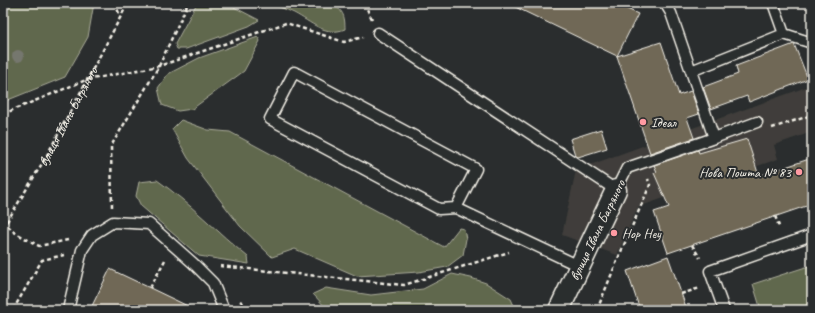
<svg xmlns="http://www.w3.org/2000/svg" width="815" height="313" font-family="Caveat,sans-serif">
<rect width="100%" height="100%" fill="#2a2d2e"/>
<filter id="ink" filterUnits="userSpaceOnUse"><feTurbulence type="fractalNoise" baseFrequency=".025" numOctaves="2"/><feDisplacementMap in="SourceGraphic" scale="8" xChannelSelector="R" yChannelSelector="G"/><feConvolveMatrix kernelMatrix="1 2 1 2 8 2 1 2 1" color-interpolation-filters="sRGB"/></filter>
<g filter="url(#ink)">
<path fill="#3f3e3a" d="M812 85V132L774 145 778 159 638 207 617 255 562 235 576 170Z"/>
<path fill="#61674d" stroke="#aaac9a" d="M3 3H94L88 37 65 77 3 102Z
M197 3H226L259 20 249 26 186 49H177L175 44Z
M268 3H330C343 10 345 15 345 29 326 37 311 22 294 13 286 9 276 6 268 3Z
M258 37 260 41 244 71 192 109 178 111 162 105 158 88 168 74 199 58Z
M181 120 208 130 230 132 444 247 459 228 464 229 466 239 463 255 447 267 419 272 357 276 295 249 272 257 240 226 188 158 172 129Z
M157 180C190 203 217 232 248 257L249 264 199 256 141 206 136 196 139 182Z
M812 265V310H761L753 284Z
M452 274 471 278 486 283 511 299 516 310H328L313 294 326 288 371 295 423 289Z"/>
<path fill="#6f6757" stroke="#f4f1e8" d="M507 3H614L638 14 617 56Z
M661 42 679 95 691 91 699 114 687 118 694 138 650 153 617 56Z
M794 44 808 79 749 102 747 96 711 109 703 87 738 74 736 66Z
M601 129 607 148 578 157 575 155 570 139Z
M747 139 759 176 812 158V204L668 253 654 212 669 207 654 173 657 172 654 165 698 150 699 153Z
M668 256 687 310H640L627 271Z
M110 269 150 288 196 310H90Z"/>
<g fill="none" stroke-linecap="round" stroke-linejoin="round">
<g stroke="#f4f1e8" stroke-width="13">
<path id="lane" d="M773 3 784 34
M378 33 616 190 627 168 714 138 671 13 665 3
M691 71 784 34 812 43
M714 138 757 122
M456 208 476 169 294 72 270 119 439 209 456 208 579 266
M68 310 82 250 92 235 113 222 149 224 193 263 213 283 224 310
M724 310 710 271 812 235"/>
</g>
<g stroke="#f4f1e8" stroke-width="23">
<path id="street" d="M559 310 616 190"/>
</g>
<g stroke="#f4f1e8" stroke-width="2.5" stroke-dasharray="4 3" stroke-linecap="butt">
<path d="M115 3 120 16"/>
<path d="M364 3 372 19"/>
<path d="M3 114 86 80 159 66 286 23 344 42 363 37"/>
<path d="M772 128 812 115"/>
<path d="M112 207 111 146 159 66 188 3"/>
<path d="M775 216 780 229"/>
<path d="M3 221 14 232 39 246 68 240"/>
<path id="s1" d="M3 228 46 157 128 3"/>
<path d="M692 245 700 258"/>
<path d="M220 266 404 285 509 252"/>
<path d="M150 288 165 260"/>
<path d="M681 294 700 288"/>
<path d="M240 301 253 310"/>
<path d="M13 310 42 260 64 255"/>
<path d="M597 310 617 261 650 185 648 179"/>
</g>
<use href="#lane" stroke="#2a2d2e" stroke-width="10"/>
<use href="#street" stroke="#2a2d2e" stroke-width="20"/>
</g>
<circle fill="#75776e" cx="18" cy="56" r="6"/>
</g>
<g fill="#ff9aa2" stroke="#2a2d2e" stroke-width="1.5">
<circle cx="643" cy="122" r="4"/>
<circle cx="799" cy="172" r="4"/>
<circle cx="614" cy="233" r="4"/>
</g>
<g text-anchor="middle" stroke-width="4" stroke-linejoin="round" paint-order="stroke">
<g font-size="14" fill="#f4f1e8" stroke="#2a2d2e">
<text dy="5" stroke="none"><textPath href="#s1" startOffset="129">вулиця Івана Багряного</textPath></text>
<text transform="translate(597 230) rotate(-64)" y="5">вулиця Івана Багряного</text>
</g>
<g font-size="14" fill="#f4f1e8" stroke="#2a2d2e" text-anchor="start">
<text x="651" y="127">Ідеал</text>
<text x="791" y="177" text-anchor="end">Нова Пошта № 83</text>
<text x="622" y="238">Hop Hey</text>
</g>
</g>
<rect width="815" height="313" fill="none" stroke="#2a2d2e" stroke-width="16"/>
<rect x="8" y="8" width="799" height="297" fill="none" stroke="#f4f1e8" stroke-width="1.5" filter="url(#ink)"/>
</svg>
